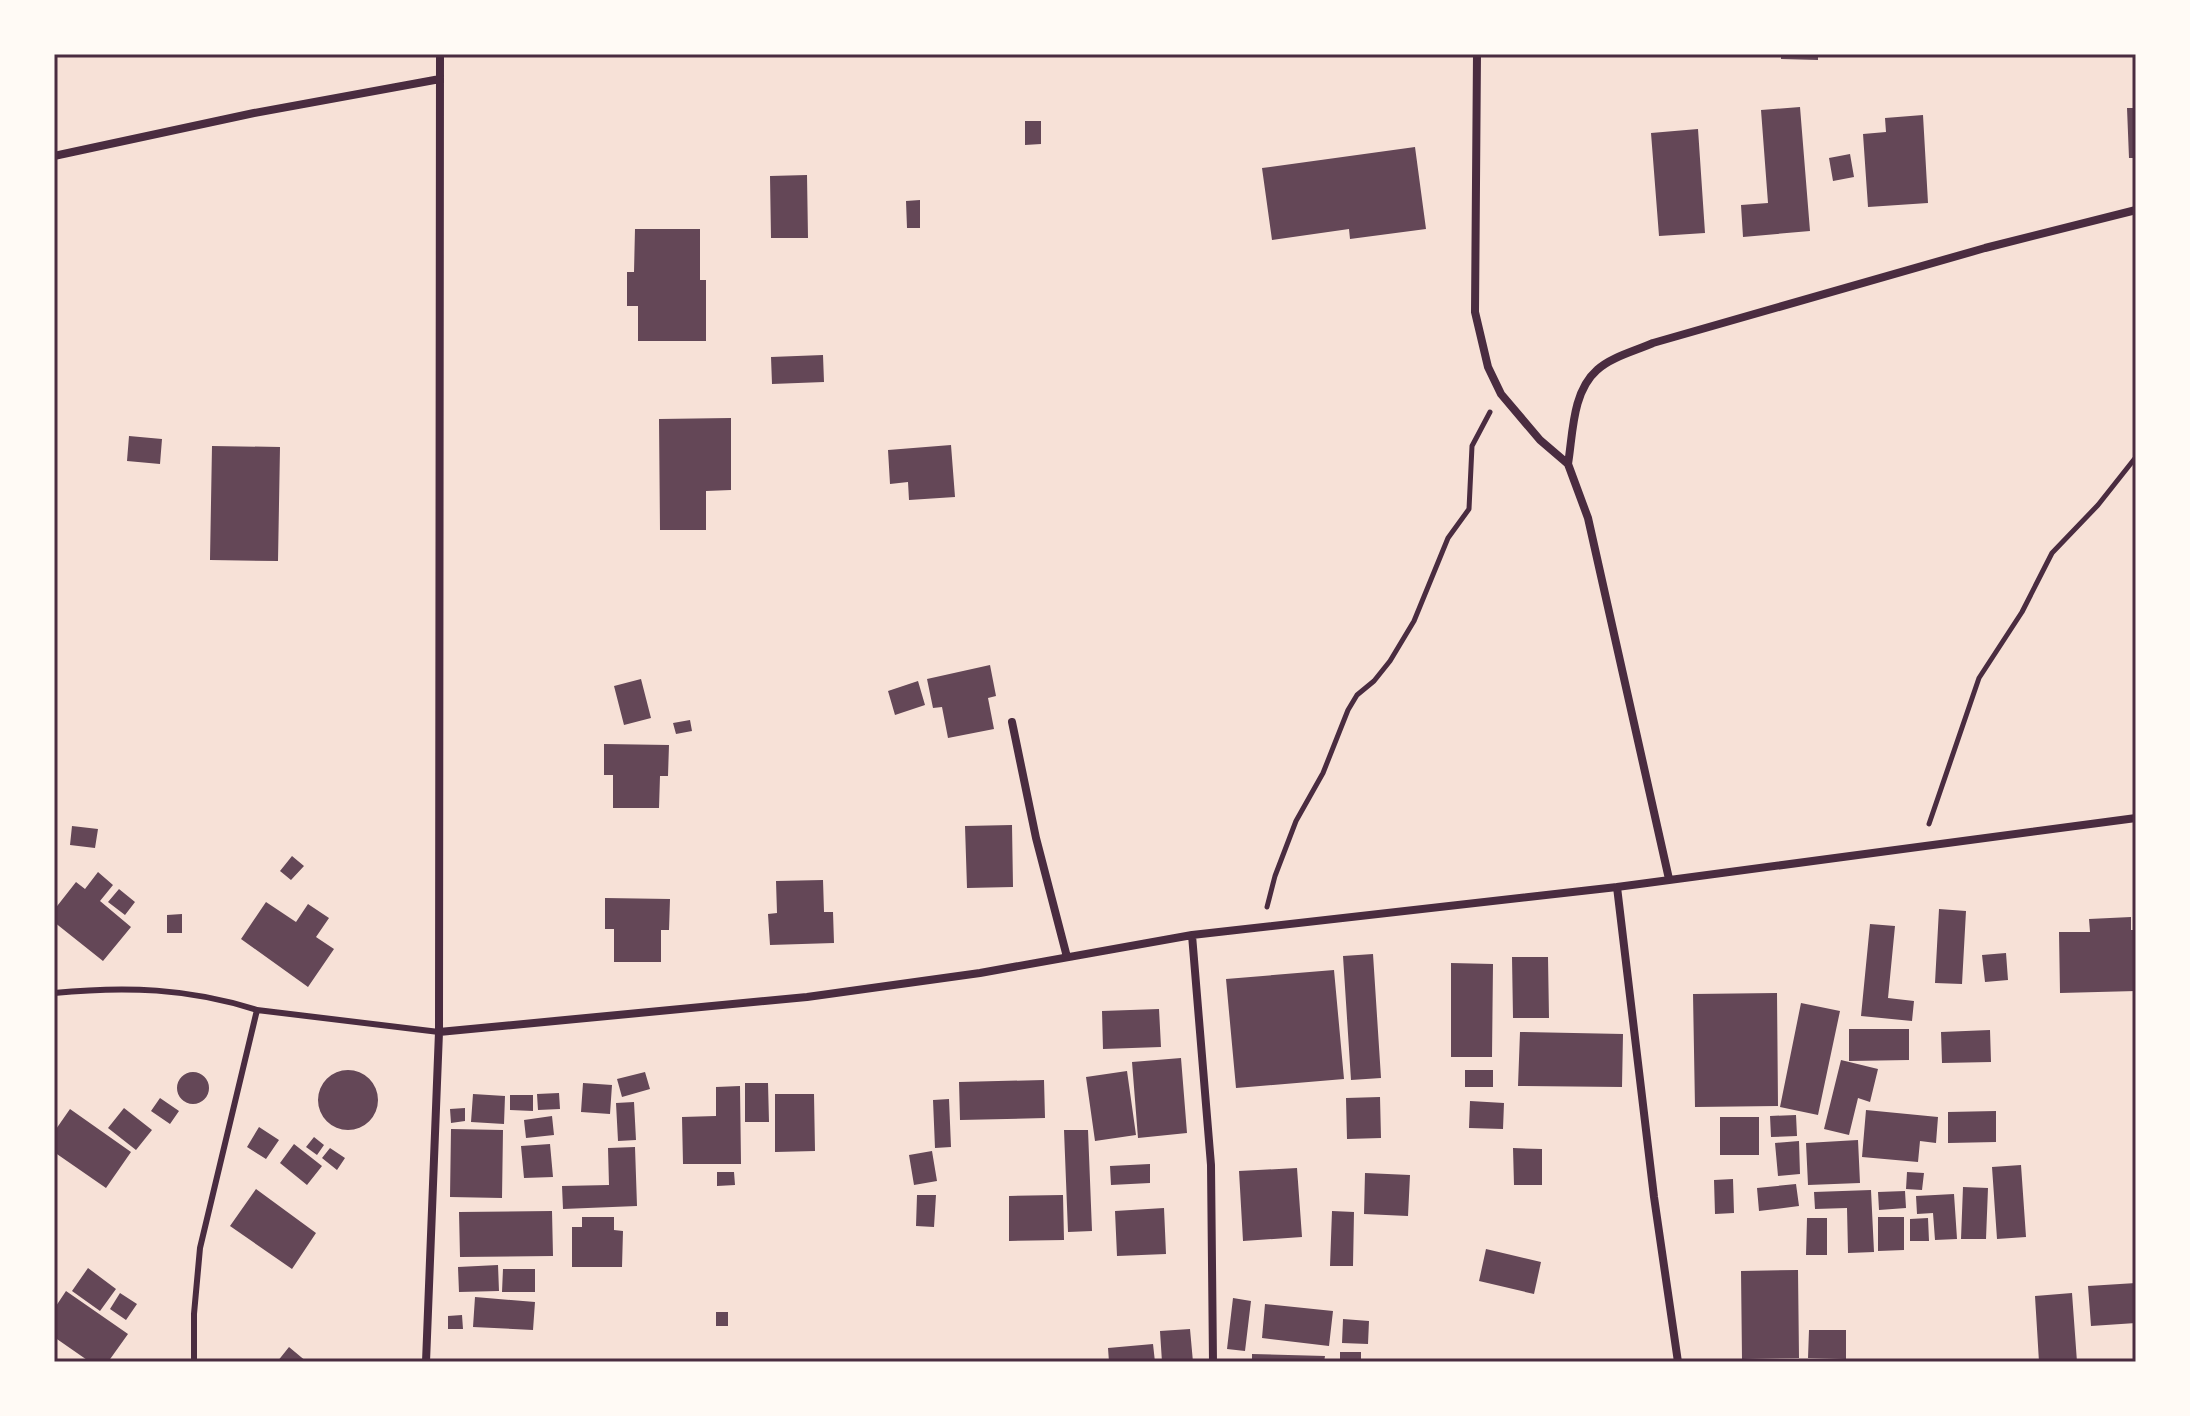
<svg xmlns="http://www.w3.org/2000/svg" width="2190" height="1416" font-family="'Times New Roman',serif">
<rect width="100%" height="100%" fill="#f7e1d7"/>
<path fill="#644757" d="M1781 54H1818V60L1781 59Z
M1800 107 1810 231 1743 237 1741 205 1768 203 1761 110Z
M2127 108H2136V158H2129Z
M1923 115 1928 203 1868 207 1863 134 1886 132 1885 118Z
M1025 121H1041V144L1025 145Z
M1698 129 1705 233 1659 236 1651 133Z
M1415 147 1426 229 1350 239 1349 229 1272 240 1262 168Z
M1850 154 1854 177 1833 181 1829 158Z
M807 175 808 238H771L770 176Z
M920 200V228H907L906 201Z
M635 229H700V280H706V341H638V306H627V272H634Z
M823 355 824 382 772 384 771 357Z
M731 418V490L706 491V530H660L659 419Z
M129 436 162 439 160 464 127 461Z
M951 445 955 497 909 500 908 482 890 484 888 450Z
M212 446 280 447 278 561 210 560Z
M990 665 996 696 988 698 994 729 948 738 942 707 933 708 927 679Z
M641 679 651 718 624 725 614 686Z
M918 681 925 705 895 715 888 691Z
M690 720 692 731 676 734 673 723Z
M604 744 669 745 668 776H660L659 808H613V775H604Z
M1012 825 1013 887 967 888 965 826Z
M72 826 98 829 95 848 70 845Z
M292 856 304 866 291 880 280 871Z
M98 872 113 885 100 901 131 927 103 961 54 922V910L76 882 85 889Z
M823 880 824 912H833L834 943 770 945 768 914 777 913 776 881Z
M119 889 135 902 125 915 108 902Z
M605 898 670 899 669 930H661V962H614V929H605Z
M266 902 296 922 308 904 329 918 316 937 334 949 308 987 241 939Z
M1939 909 1966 911 1962 984 1935 983Z
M182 914V933H167V915Z
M2131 917V930H2136V991L2060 993 2059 932H2090L2089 919Z
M1870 924 1895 926 1888 998 1914 1001 1912 1021 1861 1016Z
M2006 953 2008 980 1985 982 1982 955Z
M1373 954 1381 1078 1351 1080 1343 956Z
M1512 957H1548L1549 1018H1513Z
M1451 963 1493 964 1492 1057H1451Z
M1334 970 1344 1079 1236 1088 1226 979Z
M1777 993 1778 1106 1695 1107 1693 994Z
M1801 1003 1840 1011 1818 1115 1780 1107Z
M1159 1009 1161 1047 1103 1049 1102 1011Z
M1849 1029H1909V1060L1849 1061Z
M1990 1030 1991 1062 1942 1063 1941 1032Z
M1520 1032 1623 1034 1622 1087 1518 1086Z
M1181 1058 1187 1133 1138 1138 1132 1062Z
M1841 1060 1878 1069 1870 1102 1858 1098 1849 1135 1824 1129Z
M1465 1070H1493V1087H1465Z
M318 1100a30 30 0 1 1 60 0a30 30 0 1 1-60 0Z
M1127 1071 1136 1135 1095 1141 1086 1077Z
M177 1088a16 16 0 1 1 32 0a16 16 0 1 1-32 0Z
M645 1072 650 1089 622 1097 617 1079Z
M1044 1080 1045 1118 960 1120 959 1082Z
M583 1083 612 1085 610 1114 581 1112Z
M745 1083H768L769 1122H745Z
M740 1086 741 1164H683L682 1117 716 1116V1087Z
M559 1093 560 1109 538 1110 537 1094Z
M473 1094 505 1096 504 1124 471 1122Z
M775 1094H814L815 1151 775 1152Z
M510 1095H533V1111L510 1110Z
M1380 1097 1381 1138 1347 1139 1346 1098Z
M160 1098 179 1111 170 1124 151 1111Z
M949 1099 951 1147 935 1148 933 1100Z
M1470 1101 1504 1103 1503 1129 1469 1128Z
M634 1102 636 1140 618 1141 616 1103Z
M124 1108 152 1130 136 1150 108 1128Z
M465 1108V1121L451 1123 450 1109Z
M70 1109 131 1152 106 1188 54 1152V1132Z
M1866 1110 1938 1117 1936 1143 1920 1141 1918 1162 1862 1157Z
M1996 1111V1142L1948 1143V1112Z
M1796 1115 1797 1136 1771 1137 1770 1116Z
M552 1116 554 1135 526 1138 524 1120Z
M1720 1117H1759V1155H1720Z
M259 1127 279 1140 266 1159 247 1147Z
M451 1129 503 1130 502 1198 450 1197Z
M1064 1130H1088L1092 1231 1068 1232Z
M314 1137 324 1145 317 1155 306 1147Z
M1858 1140 1860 1183 1808 1185 1806 1143Z
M1799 1141 1800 1174 1778 1176 1775 1143Z
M294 1144 322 1166 307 1185 280 1163Z
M550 1144 553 1177 524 1178 521 1146Z
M635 1147 637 1206 563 1209 562 1186 609 1185 608 1148Z
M330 1148 345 1158 337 1170 322 1158Z
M1513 1148 1542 1149V1185H1514Z
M932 1151 937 1181 914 1185 909 1155Z
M1150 1164V1183L1111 1185 1110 1166Z
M2021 1165 2026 1237 1997 1239 1992 1167Z
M1297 1168 1302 1237 1243 1241 1239 1171Z
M717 1172H734L735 1185 717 1186Z
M1907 1172 1924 1173 1922 1190 1906 1189Z
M1365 1173 1410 1175 1408 1216 1364 1214Z
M1733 1179 1734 1213 1715 1214 1714 1180Z
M1796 1184 1799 1206 1759 1211 1757 1188Z
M1963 1187 1988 1188 1986 1239H1961Z
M256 1189 316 1233 292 1269 230 1226Z
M1871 1190 1874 1252 1848 1253 1847 1208 1815 1209 1814 1192Z
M1905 1191 1906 1208 1879 1210 1878 1192Z
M1954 1194 1957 1239 1935 1240 1933 1213 1917 1214 1916 1196Z
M917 1195H936L934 1227 916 1226Z
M1063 1195 1064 1240 1009 1241V1196Z
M1164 1208 1166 1254 1117 1256 1115 1211Z
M552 1211 553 1256 460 1257 459 1212Z
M1332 1211 1354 1212 1353 1266H1330Z
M582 1217H614V1230L623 1231 622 1267H572V1227H582Z
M1878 1217H1904V1250L1878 1251Z
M1807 1218H1827V1255H1806Z
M1928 1218 1929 1241H1910V1219Z
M1486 1249 1541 1262 1534 1294 1479 1281Z
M498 1265 499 1291 459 1292 458 1267Z
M88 1268 116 1289 100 1311 72 1291Z
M503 1269H535V1292H502Z
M1798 1270 1799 1358 1742 1359 1741 1271Z
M2136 1283V1323L2091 1326 2088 1286Z
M66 1291 128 1334 108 1362H90L54 1337V1309Z
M120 1293 137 1304 126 1320 110 1309Z
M2072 1293 2077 1362H2039L2035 1296Z
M475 1297 535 1302 533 1330 473 1327Z
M1233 1298 1251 1301 1245 1351 1227 1349Z
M1265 1304 1333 1311 1329 1346 1262 1338Z
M716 1312H728V1326H716Z
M462 1315 463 1329H448V1316Z
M1343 1319 1369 1321 1368 1344 1342 1343Z
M1190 1329 1193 1362H1162L1160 1331Z
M1809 1330H1846V1359L1808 1358Z
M1153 1344 1155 1362H1109L1108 1348Z
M289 1347 307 1362H277Z
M1340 1352H1361V1362H1340Z
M1252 1354 1325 1356 1324 1362H1252Z"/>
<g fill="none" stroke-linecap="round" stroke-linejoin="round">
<path stroke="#4a2c40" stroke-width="5" d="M1929 824 1979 678 2022 612 2052 553 2098 505 2136 457
M1267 907 1275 876 1296 821 1323 773 1348 710 1357 695 1374 681 1390 661 1414 621 1448 538 1469 509 1472 446 1490 412"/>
<path stroke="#4a2c40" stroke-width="6" d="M54 993C125 986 189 988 257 1010L200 1248 194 1314V1362
M257 1010 439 1032"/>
<path stroke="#4a2c40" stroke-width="8" d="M1477 54 1475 312 1488 367 1501 394 1540 440 1568 464 1588 518 1669 879
M54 156 254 113 440 79
M1568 464C1573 434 1572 392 1597 370 1611 357 1635 351 1653 343L1985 248 2136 210
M1012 722 1036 838 1067 957
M1617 887 1654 1197 1678 1362
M1192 935 1211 1165 1213 1362
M439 1032 807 997 980 973 1192 935 1617 887 2136 818
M426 1362 439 1032 440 54"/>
</g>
<rect width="2190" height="1416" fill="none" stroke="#fffaf5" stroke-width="112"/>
<rect x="56" y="56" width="2078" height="1304" fill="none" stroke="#4a2c40" stroke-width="3"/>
</svg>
